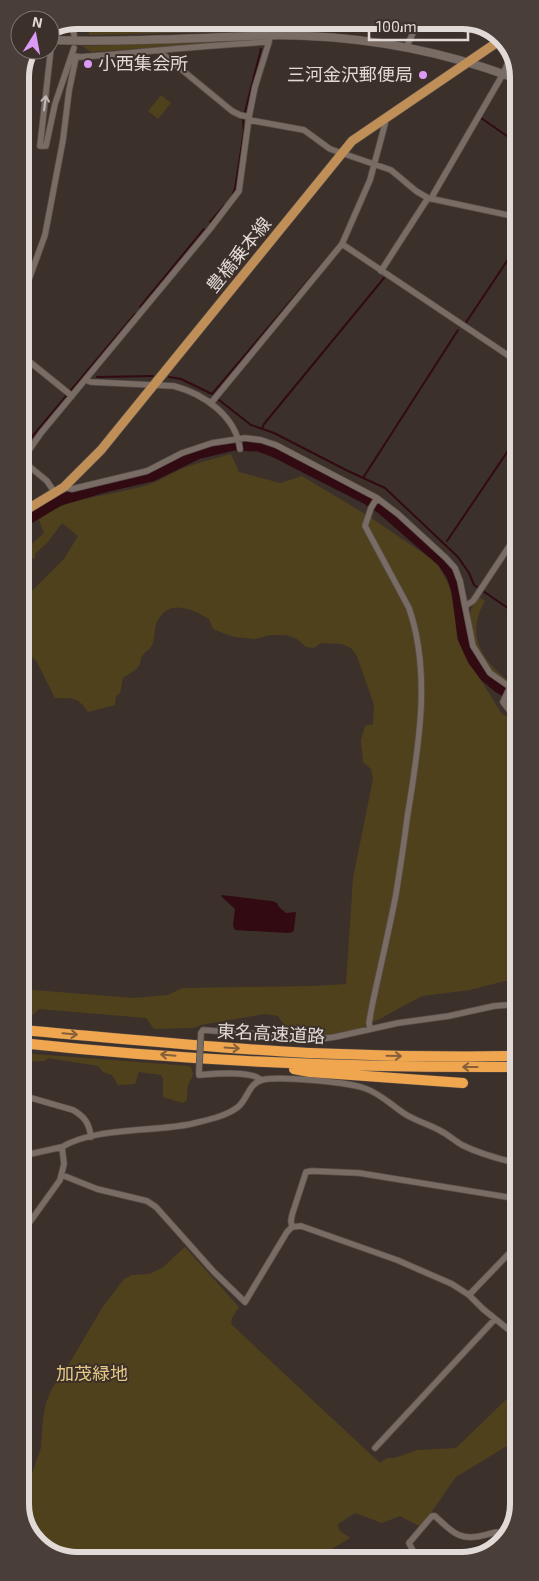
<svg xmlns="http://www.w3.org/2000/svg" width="539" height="1581" font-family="'Exo 2','Noto Sans JP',sans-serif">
<rect width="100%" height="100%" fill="#3c302a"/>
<path fill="#50411d" d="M89 29 258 31 89 35Z
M261 40 91 52 83 46Z
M161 95 171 103 158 119 148 111Z
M231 454 239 472 280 483 302 476 370 517 436 562 449 585 463 652 502 714 518 721V981H505L470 990 422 996 359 1030 330 1036 291 1035 278 1016 265 1014 253 1016 201 1025 193 1028 154 1029 146 1018 39 1009 30 1017H21V989L134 998 168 995 182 988 313 986 346 984 353 878 373 779 371 769 363 762 361 740 365 726 373 724 374 705 357 656 351 648 342 644 321 643 314 648 306 647 297 639 286 635H270L255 639 234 637 215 630 212 627 209 619C190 608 167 598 156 624 154 630 155 637 153 643 151 649 146 651 143 655 140 658 141 663 139 666 135 671 127 675 123 678L120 693 116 696 115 705 88 712C78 697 73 698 55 698L37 662 21 645V597L23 600 64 559 78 536 62 523 47 543 35 554V559L28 556 25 550 44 533 39 520C57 499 116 495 144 486 157 482 167 476 179 470 195 463 214 459 231 454Z
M479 597 485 601C470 626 475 649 495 669 502 676 508 682 518 683V688C493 679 476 655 472 630 471 623 469 617 471 610 472 606 476 601 479 597Z
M21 1053 190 1066C196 1076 191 1077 188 1086 187 1091 187 1096 187 1100L183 1103 163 1097V1079L161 1075 139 1072 135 1084 118 1085 112 1075 103 1072 98 1066 48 1058 45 1061 21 1062Z
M185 1247 239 1307 232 1318 231 1324 380 1463 387 1458H394L418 1450 456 1448 515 1391H519V1454L507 1446 456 1477 421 1527 400 1516 382 1523 355 1513 338 1524 339 1530 350 1538 332 1549 316 1550 305 1560 73 1561 40 1547 22 1519V1502L41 1448 43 1419 46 1403 52 1388 72 1359 102 1308 124 1279 132 1275 149 1274 162 1268Z"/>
<path fill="#310a12" d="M221 895 272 901 277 903 279 907 286 913 296 912 294 929 293 932 288 933 235 930 233 926 235 909 223 898Z"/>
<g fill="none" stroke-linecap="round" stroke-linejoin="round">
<path stroke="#310a12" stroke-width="2" d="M245 112 261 49
M481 118 517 143
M232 196 235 189 244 131 243 120
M210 222 224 206
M140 307 204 229
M465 324 517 246
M97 377 153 376
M169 377 181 379 212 394
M212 394 339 244
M219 400 251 425 274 433 348 471 385 488 458 557 469 573 474 585 479 588
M262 429 264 424 384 278
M21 450 135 314
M363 478 458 330
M447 541 518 436
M483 591 518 615"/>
<path stroke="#310a12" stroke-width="11" d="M21 523 60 500 105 487 152 476 197 454 234 445 259 446 275 452 365 498 382 509 443 562 452 576 457 591 463 638 473 660 485 676 498 687 513 696 518 697"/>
<g stroke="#584e4a" stroke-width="7">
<path id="minor" d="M73 22 74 35
M74 26 145 29H271
M145 29V25L149 20
M53 30 40 146H46L55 104 74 48
M406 48 419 20
M159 51 232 111 240 115 249 117
M74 56 81 57C143 52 206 45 269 42
M249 120 304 130 330 149 391 170 416 191 428 198 517 217
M432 199 433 195 503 74 512 54
M342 244 518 362
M381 271 428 198
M20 304 45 235 63 140 69 91 76 57
M20 354 72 396
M86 380 91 382 174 386C204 394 236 416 240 449
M211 403 342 244 370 180 385 124V118
M64 487 72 489 147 471 182 453 212 443 245 438 261 440 276 445 377 498 398 514 446 558 455 568 460 581 473 646 490 673 510 687 518 690
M55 493 47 481 24 462 23 459 41 433 210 229 239 191 249 117 255 87 269 42 272 20
M465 606 473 601 518 533
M510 687 503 702 510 711 518 716
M370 1029 369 1023 372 1006C380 968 389 931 396 894 400 869 404 844 407 819 418 750 432 675 409 608L365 526 371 508 377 498
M201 1033 203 1030 320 1039 335 1037 398 1023 449 1016 494 1006 518 1004
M199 1070V1075C212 1074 252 1070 261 1080
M21 1095 73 1110C85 1117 89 1123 91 1137
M21 1156 62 1147
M62 1175 97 1189 147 1201 156 1207 214 1272 245 1302 287 1232 292 1227 301 1226 397 1260 452 1284 469 1295 483 1309 519 1338
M292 1227 291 1221 292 1215 306 1172 312 1171 359 1173 519 1199
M22 1233 60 1180 64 1164 62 1147C95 1127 154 1132 191 1124 206 1120 225 1117 238 1107 247 1100 249 1083 262 1080 280 1076 347 1082 364 1088 380 1093 391 1105 405 1114 416 1121 428 1124 439 1130 447 1134 454 1140 462 1145 480 1154 499 1159 519 1164
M469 1295 519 1243
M375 1448 495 1319
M490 1550 512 1525
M417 1559 409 1543 432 1516H435C452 1532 460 1542 485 1535 492 1533 497 1531 504 1533"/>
</g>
<g stroke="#584e4a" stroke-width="9">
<path id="secondary" d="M50 40C102 42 153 40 205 38 239 36 273 34 307 36 378 39 451 54 517 79"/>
</g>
<g stroke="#584e4a" stroke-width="10">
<path id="primary" d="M21 513 64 487 101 450 352 141 502 39"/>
</g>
<g stroke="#584e4a" stroke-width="11">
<path id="motorway" d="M21 1030C117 1038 213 1048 309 1053 379 1056 449 1057 518 1056
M21 1043C186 1061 352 1068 518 1067
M294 1069 310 1072 463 1083"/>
</g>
<use href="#minor" stroke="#796c65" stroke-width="5.5"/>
<use href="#secondary" stroke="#796c65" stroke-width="8"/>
<use href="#primary" stroke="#c08f58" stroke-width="9"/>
<use href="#motorway" stroke="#efa64f" stroke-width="10"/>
<g stroke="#584e4a" stroke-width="7" stroke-linecap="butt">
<path id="minor-bridge" d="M199 1070 201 1033"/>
</g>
<use href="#minor-bridge" stroke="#796c65" stroke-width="5.5"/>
</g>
<defs><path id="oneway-shaft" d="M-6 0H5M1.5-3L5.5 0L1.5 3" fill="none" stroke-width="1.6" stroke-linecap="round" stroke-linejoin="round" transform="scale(1.25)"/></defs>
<use stroke="#c2b9b4" href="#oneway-shaft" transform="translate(45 103) rotate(-83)"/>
<g stroke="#845f39">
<use href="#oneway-shaft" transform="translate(70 1034) rotate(5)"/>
<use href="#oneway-shaft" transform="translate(232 1048) rotate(4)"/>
<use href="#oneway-shaft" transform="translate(168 1055) rotate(-175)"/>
<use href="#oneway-shaft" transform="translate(394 1056) rotate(1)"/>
<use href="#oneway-shaft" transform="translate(470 1067) rotate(180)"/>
</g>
<g fill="#da9af6" stroke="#3c302a" stroke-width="2">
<circle cx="88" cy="64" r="5"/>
<circle cx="423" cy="75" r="5"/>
</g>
<g text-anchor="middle" stroke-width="4" stroke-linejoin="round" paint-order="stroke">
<g font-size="18" fill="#e1dad6" stroke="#3c302a" text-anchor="start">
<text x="98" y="70">小西集会所</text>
<text x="413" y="81" text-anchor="end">三河金沢郵便局</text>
</g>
<g font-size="18" fill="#e1dad6" stroke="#3c302a">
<text transform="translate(239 255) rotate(-51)" y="6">豊橋乗本線</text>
<text transform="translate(271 1034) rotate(3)" y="6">東名高速道路</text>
</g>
<g font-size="18" fill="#e5c884" stroke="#3c302a">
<text x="92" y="1380">加茂緑地</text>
</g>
</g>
<path d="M0 0H539V1581H0ZM77 29H462A48 48 0 0 1 510 77V1504A48 48 0 0 1 462 1552H77A48 48 0 0 1 29 1504V77A48 48 0 0 1 77 29Z" fill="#493e38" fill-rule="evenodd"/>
<path fill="none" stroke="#e1dad6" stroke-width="6" d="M77 29H462A48 48 0 0 1 510 77V1504A48 48 0 0 1 462 1552H77A48 48 0 0 1 29 1504V77A48 48 0 0 1 77 29Z"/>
<g transform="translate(35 35) rotate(11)"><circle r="24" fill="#3c302a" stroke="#7e746f"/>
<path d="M0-4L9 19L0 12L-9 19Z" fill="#da9af6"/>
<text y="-8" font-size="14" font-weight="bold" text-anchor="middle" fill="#e1dad6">N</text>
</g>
<path d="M369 32v8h99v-8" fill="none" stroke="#e1dad6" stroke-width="2.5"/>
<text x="376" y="32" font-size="15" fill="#e1dad6" stroke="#3c302a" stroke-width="4" paint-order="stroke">100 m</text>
</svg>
